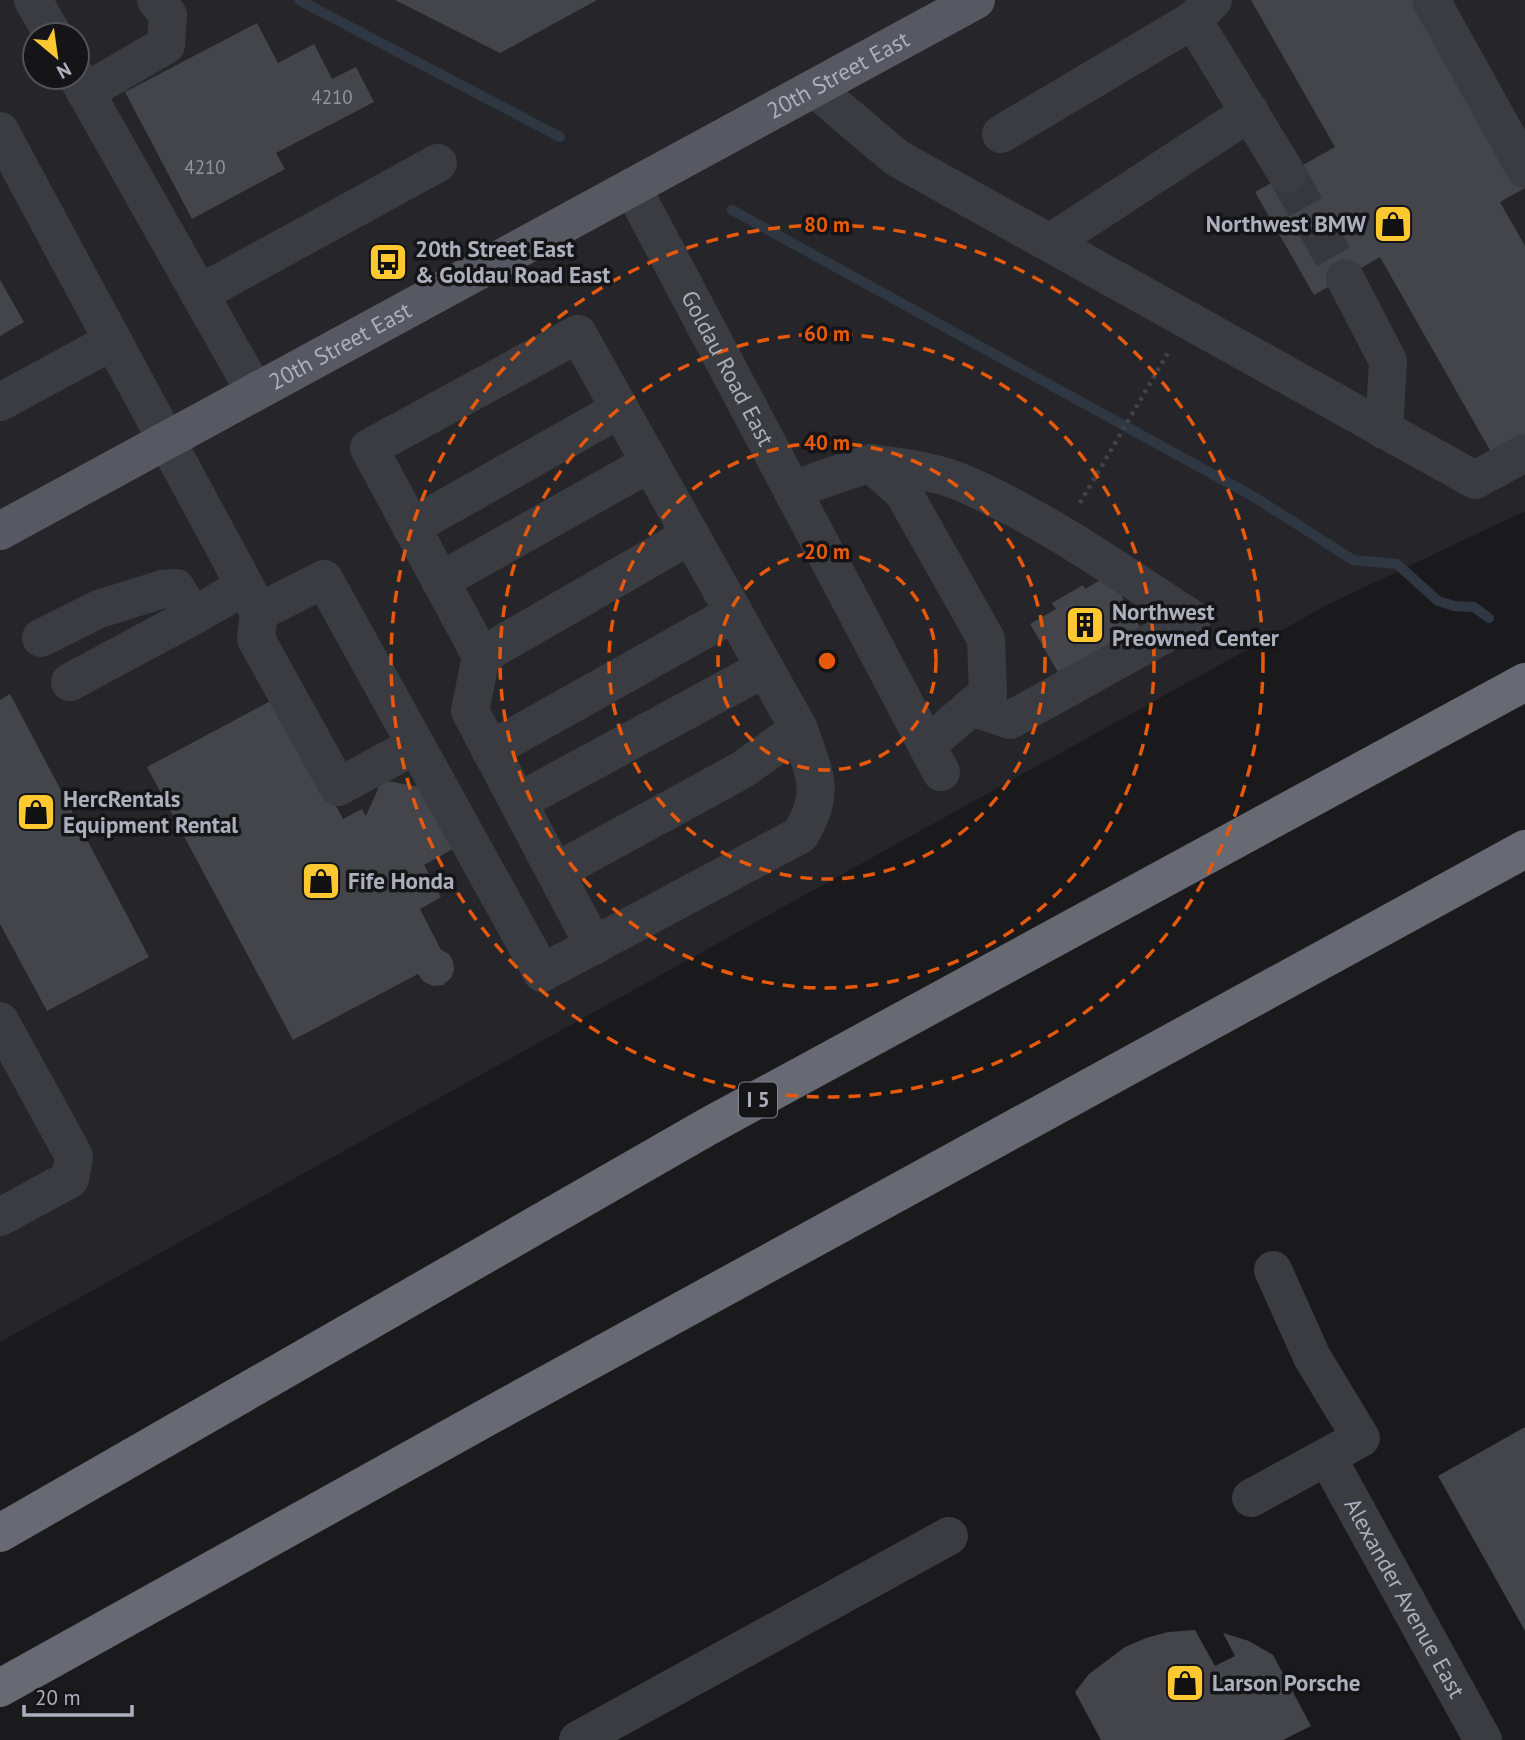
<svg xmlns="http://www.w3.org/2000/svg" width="1525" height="1740" font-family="'PT Sans',sans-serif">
<rect width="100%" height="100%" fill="#1a1a1d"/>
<path fill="#26262a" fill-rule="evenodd" d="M0 0H1525V511L1329 604 0 1342ZM35 35H77V77H35Z"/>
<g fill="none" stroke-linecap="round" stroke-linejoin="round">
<path stroke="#2f3842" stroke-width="10" d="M299 0 560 137
M732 210 1256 498 1353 560 1397 564 1438 601 1454 606 1474 607 1489 618"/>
</g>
<path fill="#44454a" d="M395 0H597L500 53Z
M1251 0H1421L1525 188 1500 202 1525 246V442L1495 459 1380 257 1314 295 1255 192 1335 147Z
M257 23 278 63 314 44 332 79 356 67 374 102 276 153 285 169 192 219 125 92Z
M0 280 24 322 0 336Z
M1109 575 1140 627 1059 674 1030 624 1056 609 1052 603 1083 585 1085 589Z
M10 694 149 957 47 1011 0 924V700Z
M278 697 343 819 362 809 366 816 382 780 420 787 453 849 424 865 441 897 420 909 441 950 449 954 453 961 454 970 451 978 443 985 433 986 424 982 418 974 293 1040 147 767Z
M1525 1427V1631L1438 1476Z
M1195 1630 1215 1666 1235 1656 1223 1633 1249 1641 1273 1655 1311 1726 1283 1740H1101L1075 1692 1089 1674 1125 1647 1146 1638 1168 1632Z"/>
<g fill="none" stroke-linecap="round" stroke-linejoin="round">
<path stroke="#37383d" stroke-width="38" stroke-dasharray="38 19" stroke-linecap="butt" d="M1287 174 1345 278"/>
<path stroke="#414349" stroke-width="4.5" stroke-dasharray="3.5 5" stroke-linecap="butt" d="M1080 503 1169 351"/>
<g stroke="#3b3c42" stroke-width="38">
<path d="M33 0 53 35"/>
<path d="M1213 0 1193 20 1287 174"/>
<path d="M1431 0 1525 169"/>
<path d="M77 77 255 392"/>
<path d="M814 88 897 158 1475 480 1525 453"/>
<path d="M85 92 166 45 168 15 156 0"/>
<path d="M0 131 113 341"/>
<path d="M1001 134 1193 20"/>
<path id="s1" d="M632 187 941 772"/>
<path d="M1050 243 1250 112"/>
<path d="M1345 278 1388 361 1384 430"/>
<path d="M199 294 438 163"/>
<path d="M0 402 113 341 259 612 256 639 338 787 416 745"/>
<path d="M870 463C901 467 936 471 965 484 1045 519 1118 571 1192 619L1010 720 971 707"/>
<path d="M792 490 870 463 903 492 986 639 988 693 927 745"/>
<path d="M411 527 620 409"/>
<path d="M440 581 650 463"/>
<path d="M259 612 324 579 542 973 800 835C827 791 814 774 799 729L578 334 369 448 481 656 470 711 594 946"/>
<path d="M41 638 99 609 163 589 176 588 193 616 245 586"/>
<path d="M481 656 691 535"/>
<path d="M70 682 193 616"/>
<path d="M490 750 734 613"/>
<path d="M518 802 765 668"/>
<path d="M555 872 742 770 799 729"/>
<path d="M0 1021 74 1156 70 1179 0 1217"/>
<path id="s2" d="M1327 1457 1483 1740"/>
<path d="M1251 1498 1361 1438 1312 1357 1273 1270"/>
<path d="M578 1740 949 1536"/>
</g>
<path stroke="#575861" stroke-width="38" id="s3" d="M0 531 976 0"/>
<path stroke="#676973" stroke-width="38" d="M0 1533 707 1127 1525 682
M0 1688 491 1415 1525 849"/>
</g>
<g fill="none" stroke="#e8590c" stroke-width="3.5" stroke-dasharray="12 9">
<circle cx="827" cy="661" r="109"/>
<circle cx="827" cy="661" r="218"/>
<circle cx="827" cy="661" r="327"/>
<circle cx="827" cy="661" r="436"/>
</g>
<defs>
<g id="shop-square" transform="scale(2.0125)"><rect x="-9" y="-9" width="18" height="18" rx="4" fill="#fec831" stroke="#151518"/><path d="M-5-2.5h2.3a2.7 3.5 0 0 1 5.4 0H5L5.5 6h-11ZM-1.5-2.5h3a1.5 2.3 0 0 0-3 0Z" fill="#111"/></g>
<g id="bus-square" transform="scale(2.0125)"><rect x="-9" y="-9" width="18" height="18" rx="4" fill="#fec831" stroke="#151518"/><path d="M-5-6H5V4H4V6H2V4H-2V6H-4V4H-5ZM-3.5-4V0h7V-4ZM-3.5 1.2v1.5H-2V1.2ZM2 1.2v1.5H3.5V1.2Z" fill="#111"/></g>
<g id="building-square" transform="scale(2.0125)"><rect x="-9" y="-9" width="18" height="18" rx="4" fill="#fec831" stroke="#151518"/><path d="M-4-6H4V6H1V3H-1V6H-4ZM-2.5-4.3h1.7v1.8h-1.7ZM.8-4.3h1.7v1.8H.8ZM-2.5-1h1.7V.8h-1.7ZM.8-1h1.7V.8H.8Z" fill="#111"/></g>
</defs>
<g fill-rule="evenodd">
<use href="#shop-square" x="1393" y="224"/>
<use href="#bus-square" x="388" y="262"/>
<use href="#building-square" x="1085" y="625"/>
<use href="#shop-square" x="36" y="812"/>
<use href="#shop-square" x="321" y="881"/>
<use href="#shop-square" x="1185" y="1683"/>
</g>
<g text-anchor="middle" stroke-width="7" stroke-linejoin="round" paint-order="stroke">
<g font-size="19" fill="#9295a0">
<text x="332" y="104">4210</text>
<text x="205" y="174">4210</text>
</g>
<rect fill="#151518" stroke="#7f828c" stroke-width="2" x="739" y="1082.5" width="38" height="35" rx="5"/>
<g font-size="21" font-weight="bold" fill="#acb0bd">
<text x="758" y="1107">I 5</text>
</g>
<g font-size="23" fill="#acb0bd" stroke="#151518">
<text dy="8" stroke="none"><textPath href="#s3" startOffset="954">20th Street East</textPath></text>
<text dy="8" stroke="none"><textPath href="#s3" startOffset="387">20th Street East</textPath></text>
<text dy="8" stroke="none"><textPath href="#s1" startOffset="205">Goldau Road East</textPath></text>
<text dy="8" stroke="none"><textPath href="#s2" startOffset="161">Alexander Avenue East</textPath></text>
</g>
<g font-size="23" font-weight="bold" fill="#acb0bd" stroke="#151518" text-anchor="start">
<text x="1366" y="232" text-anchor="end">Northwest BMW</text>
<text x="415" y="257">20th Street East<tspan x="415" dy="26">&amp; Goldau Road East</tspan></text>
<text x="1112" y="620">Northwest<tspan x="1112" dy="26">Preowned Center</tspan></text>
<text x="63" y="807">HercRentals<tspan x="63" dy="26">Equipment Rental</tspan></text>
<text x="348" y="889">Fife Honda</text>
<text x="1212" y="1691">Larson Porsche</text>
</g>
</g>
<circle cx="827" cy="661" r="10" fill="#e8590c" stroke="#151518" stroke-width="3.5"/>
<g font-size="21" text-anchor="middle" font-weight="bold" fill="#e8590c" stroke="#151518" stroke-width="7" stroke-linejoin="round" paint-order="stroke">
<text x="827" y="232">80 m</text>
<text x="827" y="341">60 m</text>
<text x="827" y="450">40 m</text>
<text x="827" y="559">20 m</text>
</g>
<g transform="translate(56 56) rotate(151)"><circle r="33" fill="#151518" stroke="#51535a" stroke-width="2"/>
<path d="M0-5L12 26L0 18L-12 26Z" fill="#fec831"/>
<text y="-10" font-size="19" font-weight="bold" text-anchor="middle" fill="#acb0bd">N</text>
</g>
<path d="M24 1705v10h108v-10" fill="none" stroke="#acb0bd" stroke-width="3.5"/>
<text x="35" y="1705" font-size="21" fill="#acb0bd" stroke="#151518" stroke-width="5" paint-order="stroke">20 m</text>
</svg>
